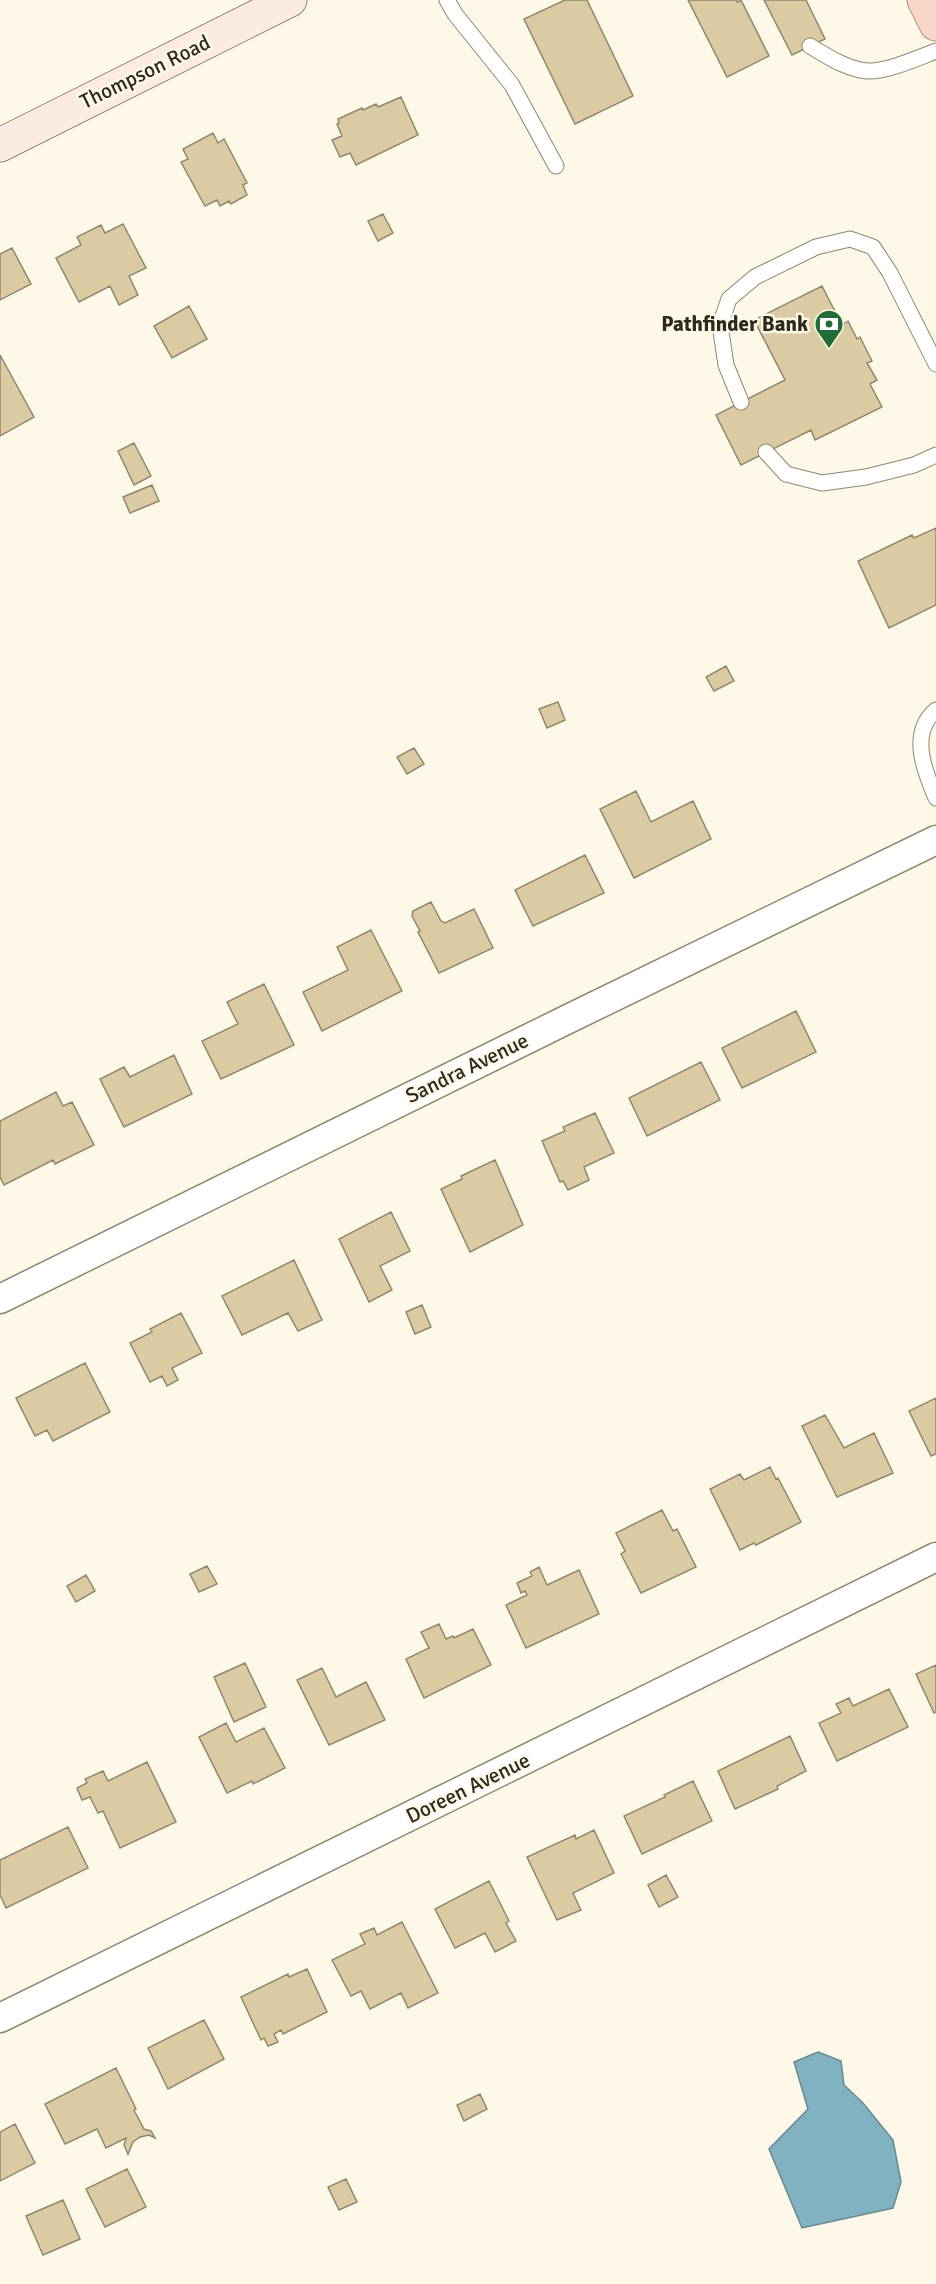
<svg xmlns="http://www.w3.org/2000/svg" width="936" height="2284" font-family="Signika,sans-serif">
<rect width="100%" height="100%" fill="#fef8e8"/>
<path fill="#80b2c1" stroke="#678990" stroke-width="1.5" d="M818 2052 841 2061 844 2085 863 2103 893 2140 901 2182 893 2208 802 2228 769 2149 808 2109 794 2062Z"/>
<path fill="#dacba2" stroke="#91876f" stroke-width="1.5" d="M565 0H587L633 96 575 124 524 19Z
M688 0H736L737 2 741 0 769 56 727 77Z
M764 0H806L825 39 792 55Z
M401 97 418 135 356 165 350 153 340 157 332 140 342 136 337 124 339 123 338 119 362 108 363 110 376 104 378 107Z
M213 133 218 143 224 139 247 183 243 185 247 195 231 204 229 201 220 206 217 200 205 206 181 162 188 159 183 149Z
M383 214 393 233 378 241 368 221Z
M123 224 146 268 129 276 138 295 119 305 110 286 79 302 56 258 81 245 77 237 101 225 105 233Z
M12 248 31 284 0 300V254Z
M822 286 842 325 848 321 857 339 860 337 872 361 867 363 877 380 870 384 882 407 815 440 811 430 741 465 716 415 785 380 754 320Z
M189 306 207 339 172 358 154 326Z
M0 355 34 417 0 436Z
M134 443 151 476 134 485 118 451Z
M152 485 159 501 130 513 123 497Z
M936 528V605L889 628 858 561 912 535 914 538Z
M726 666 734 681 714 691 706 677Z
M558 702 565 720 547 728 539 709Z
M414 748 424 764 407 774 397 757Z
M636 791 651 822 693 801 711 839 634 878 600 809Z
M585 855 604 893 533 926 515 890Z
M431 902 441 921 445 923 474 909 493 948 439 973 418 932 420 931 412 916 413 911Z
M371 930 402 991 322 1031 303 992 348 970 337 947Z
M264 984 294 1045 221 1079 202 1041 238 1024 227 1002Z
M796 1011 816 1052 742 1088 722 1048Z
M174 1055 192 1094 124 1127 100 1079 124 1067 130 1077Z
M701 1062 720 1100 647 1136 629 1098Z
M56 1092 63 1106 72 1102 94 1145 55 1164 53 1160 4 1185 0 1177V1121Z
M595 1113 614 1153 584 1167 589 1180 568 1190 563 1181 560 1182 542 1141 565 1131 563 1127Z
M495 1160 523 1225 470 1252 441 1189 462 1179 461 1176Z
M391 1212 410 1251 380 1266 392 1290 369 1302 339 1239Z
M294 1260 322 1320 298 1331 288 1313 242 1335 222 1296Z
M422 1305 431 1327 415 1334 406 1312Z
M181 1313 202 1353 172 1368 178 1380 167 1386 162 1376 150 1382 130 1343 152 1332 150 1329Z
M85 1363 110 1412 53 1441 47 1430 35 1436 16 1398Z
M936 1398V1454L931 1456 909 1411Z
M825 1415 844 1448 874 1433 893 1473 837 1497 802 1426Z
M770 1467 776 1479 778 1478 801 1522 756 1545 754 1543 740 1550 710 1489 740 1474 744 1480Z
M662 1510 673 1531 677 1529 696 1567 641 1593 621 1554 625 1551 616 1533Z
M207 1566 217 1584 199 1592 190 1574Z
M539 1567 547 1585 579 1570 599 1614 526 1648 506 1605 527 1595 525 1591 521 1593 517 1583 532 1576 530 1572Z
M86 1575 95 1591 76 1602 67 1586Z
M439 1624 446 1639 453 1636 454 1638 473 1629 491 1665 424 1698 406 1659 429 1648 421 1632Z
M245 1663 266 1707 234 1722 214 1677Z
M936 1665V1712L934 1713 916 1674Z
M322 1668 336 1697 366 1682 385 1720 329 1745 297 1680Z
M889 1689 908 1727 837 1761 819 1723 841 1713 836 1704 849 1698 853 1706Z
M226 1723 236 1742 264 1728 285 1768 253 1784 252 1781 227 1793 199 1737Z
M790 1736 806 1771 777 1786 778 1789 735 1809 718 1771Z
M147 1762 176 1822 120 1848 103 1811 98 1813 90 1797 82 1800 77 1788 87 1783 85 1779 103 1771 108 1781Z
M693 1781 712 1821 642 1854 624 1816 665 1797 664 1795Z
M68 1827 88 1868 6 1908 0 1895V1860Z
M594 1830 614 1873 573 1893 581 1910 557 1920 527 1857 575 1835 576 1839Z
M666 1875 678 1897 659 1907 648 1885Z
M489 1881 509 1921 506 1923 516 1941 495 1952 485 1933 455 1948 435 1909Z
M402 1922 438 1993 408 2008 401 1993 370 2009 361 1991 351 1996 332 1960 365 1944 360 1934 374 1928 377 1935Z
M307 1969 327 2012 283 2034 281 2030 274 2034 278 2042 268 2046 264 2038 261 2040 241 1997 288 1974 289 1977Z
M204 2020 224 2059 168 2089 148 2048Z
M116 2068 136 2109 134 2110 144 2129 151 2131 155 2138 149 2135 140 2137 133 2142 128 2154 124 2145 126 2138 106 2148 97 2129 65 2144 45 2104Z
M480 2094 487 2109 464 2121 457 2105Z
M15 2124 35 2163 0 2181V2132Z
M127 2169 146 2207 105 2227 86 2189Z
M346 2179 357 2202 339 2210 328 2187Z
M63 2200 80 2239 43 2255 26 2216Z"/>
<g fill="none" stroke-linecap="round" stroke-linejoin="round">
<g stroke="#90876f" stroke-width="17">
<path id="lane" d="M447 0 455 14 512 85 556 166
M810 46C827 56 846 69 867 71 886 72 918 58 936 51
M741 402 726 365 720 325 729 299 755 277 816 247 850 239 873 247 890 273 936 364
M766 452 786 474 822 483 866 477 914 465 936 455
M936 710C909 733 924 770 936 798"/>
</g>
<g stroke="#90876f" stroke-width="31">
<path id="street" d="M0 1299 564 1021 936 840
M0 2018 936 1557"/>
</g>
<g stroke="#90876f" stroke-width="35">
<path id="secondary" d="M0 145 290 0"/>
</g>
<g stroke="#ae8975" stroke-width="35">
<path id="primary" d="M924 0 936 24"/>
</g>
<use href="#lane" stroke="#fff" stroke-width="15"/>
<use href="#street" stroke="#fff" stroke-width="28"/>
<use href="#secondary" stroke="#fcebe3" stroke-width="33"/>
<use href="#primary" stroke="#f8d7c8" stroke-width="33"/>
</g>
<defs>
<g id="bank-pin" transform="scale(1.5)"><path d="M0 17L-7.5 6A9.5 9.5 0 1 1 7.5 6Z" fill="#226c39" stroke="#fef8e8"/><path d="M-6-4H6V4H-6ZM0-2.3a2.3 2.3 0 1 0 0 4.6a2.3 2.3 0 1 0 0-4.6Z" fill="#fff"/></g>
</defs>
<g fill-rule="evenodd">
<use href="#bank-pin" x="829" y="324"/>
</g>
<g text-anchor="middle" stroke-width="5" stroke-linejoin="round" paint-order="stroke">
<g font-size="21" fill="#2d291f" stroke="#fef8e8">
<text transform="translate(145 72) rotate(-26)" y="7">Thompson Road</text>
<text transform="translate(467 1068) rotate(-26)" y="7">Sandra Avenue</text>
<text transform="translate(468 1788) rotate(-26)" y="7">Doreen Avenue</text>
</g>
<g font-size="21" font-weight="bold" fill="#2d291f" stroke="#fef8e8" text-anchor="end">
<text x="808" y="331">Pathfinder Bank</text>
</g>
</g>
</svg>
